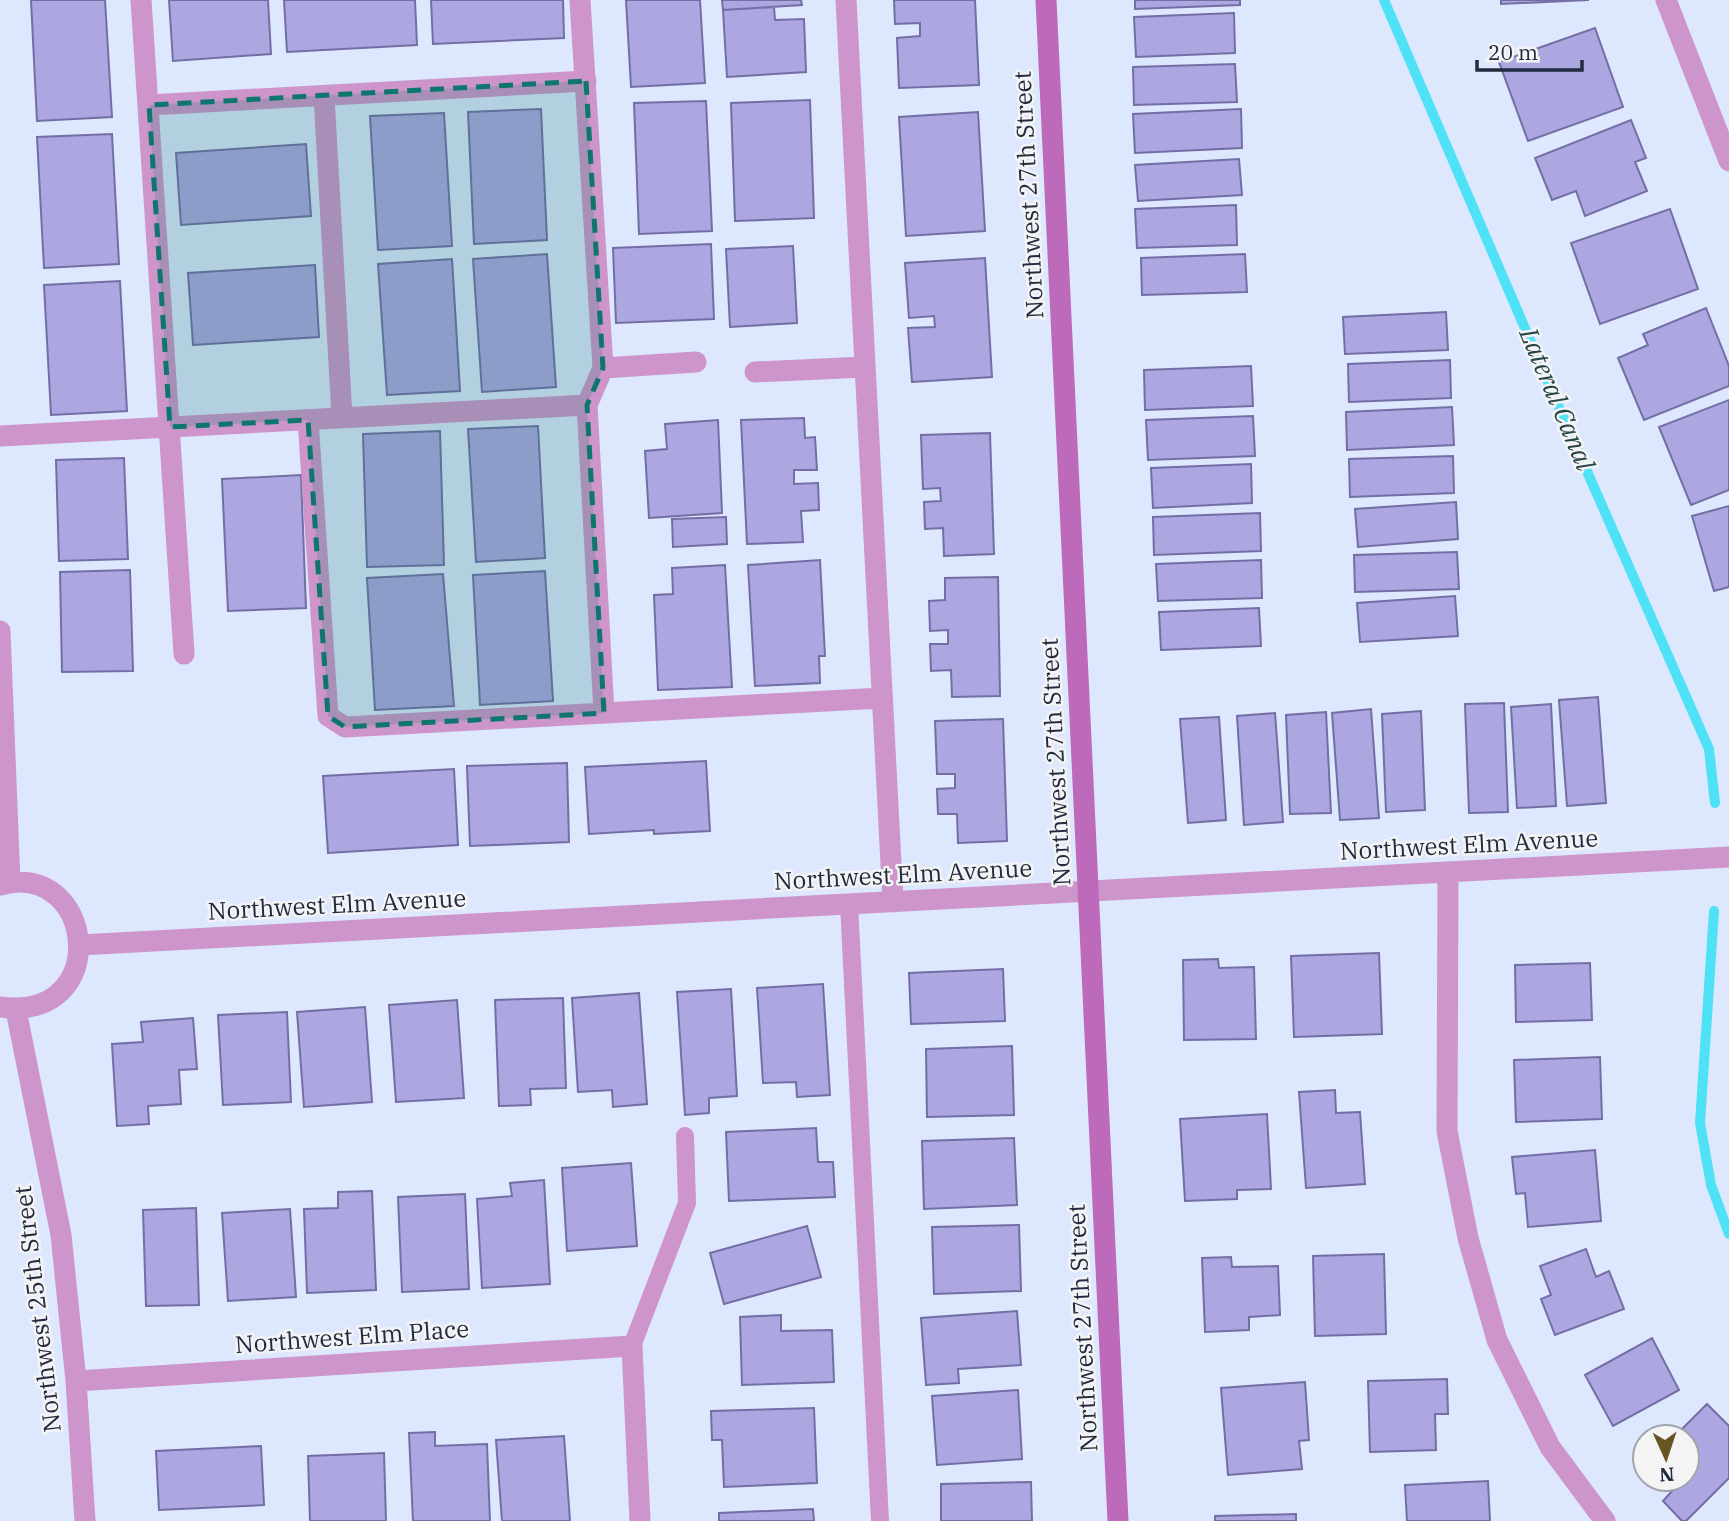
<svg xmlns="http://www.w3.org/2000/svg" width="1729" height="1521" font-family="'IBM Plex Serif',serif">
<rect width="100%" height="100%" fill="#dde7fe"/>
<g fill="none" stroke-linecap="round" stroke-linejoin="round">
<path stroke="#4fe1f5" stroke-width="10" d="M1384 0 1557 403 1709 749 1715 803
M1714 911 1700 1123 1711 1185 1729 1234"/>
</g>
<path fill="#aca7e1" stroke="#736ea4" stroke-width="2" d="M31 0H105L112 117 37 121Z
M169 0H268L271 54 173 61Z
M284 0H415L417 45 287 52Z
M431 0H563L564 38 433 44Z
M626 0H700L705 83 631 87Z
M722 0H801L802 5 723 10Z
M894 0H975L979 85 899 88 897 38 920 36V23L895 24Z
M1135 0H1240V5L1135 9Z
M1501 0H1589L1501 4Z
M774 7 775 20 804 19 806 72 727 77 723 10Z
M1234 13 1235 53 1136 57 1134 17Z
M1595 28 1623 107 1528 141 1499 62Z
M1235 64 1237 102 1134 105 1133 67Z
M810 100 814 218 735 221 731 103Z
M706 101 712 231 639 234 634 103Z
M541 109 547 240 474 244 468 112Z
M1241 109 1242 148 1135 153 1133 114Z
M978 112 985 231 906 236 899 117Z
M444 113 452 246 378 250 370 116Z
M1631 120 1646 158 1635 162 1647 191 1585 216 1576 191 1552 200 1535 158Z
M112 134 119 264 44 268 37 137Z
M306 144 311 216 181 225 176 153Z
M1239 159 1242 195 1138 201 1135 165Z
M1236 205 1237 245 1137 248 1135 209Z
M1670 209 1698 289 1600 324 1571 243Z
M711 244 714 319 616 323 613 248Z
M793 246 797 323 730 327 726 249Z
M547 254 556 387 482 392 473 259Z
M1245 254 1247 292 1142 295 1141 258Z
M985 258 992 377 912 382 908 328 935 327 934 316 909 318 905 263Z
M452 259 460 391 387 395 378 264Z
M315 265 319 337 193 345 188 273Z
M120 281 127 411 51 415 44 285Z
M1706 308 1729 366V386L1644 420 1618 358 1648 345 1643 334Z
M1446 312 1448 350 1345 354 1343 317Z
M1450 360 1451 398 1349 402 1348 364Z
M1251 366 1253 406 1145 410 1144 370Z
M1729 400V490L1691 505 1659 427Z
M1452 407 1454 445 1347 450 1346 412Z
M1253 416 1255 456 1148 460 1146 420Z
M804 418 805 438 815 437 817 470H794V484L818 483 819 510 801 511 803 542 747 544 741 420Z
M718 420 722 513 649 518 645 451 667 449 665 424Z
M538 426 545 558 476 562 468 429Z
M440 431 444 565 367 567 363 434Z
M990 433 994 554 944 556 943 528 925 529 924 502 941 501 940 488 923 489 921 435Z
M1453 456 1454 493 1350 497 1349 459Z
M124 458 128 559 59 561 56 460Z
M1251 464 1252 503 1153 508 1151 468Z
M301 475 306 608 228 611 222 479Z
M1456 502 1458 539 1358 547 1355 509Z
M1729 506V587L1714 591 1692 516Z
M1260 513 1261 551 1154 555 1153 517Z
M726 517 727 544 673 547 672 519Z
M1457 552 1459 589 1355 592 1354 555Z
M820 560 825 656H819L820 683 755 686 748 565Z
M1261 560 1262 598 1158 601 1156 564Z
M725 565 732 687 658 690 654 595 673 594 672 568Z
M130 570 133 671 62 672 60 572Z
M545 571 553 701 480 705 473 575Z
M443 574 454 706 375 710 367 578Z
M998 577 1000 696 952 697 951 670 931 671 930 644H948V630L930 631 929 601 945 600V578Z
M1455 596 1458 636 1360 642 1357 603Z
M1259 608 1261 646 1161 650 1159 612Z
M1598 697 1606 803 1567 806 1559 700Z
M1504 703 1508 812 1469 813 1465 704Z
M1551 704 1556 806 1517 808 1511 707Z
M1371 709 1379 818 1340 820 1332 713Z
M1421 711 1425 810 1386 812 1382 714Z
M1326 712 1331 813 1290 814 1286 715Z
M1275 713 1283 822 1244 825 1237 716Z
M1219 717 1226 820 1188 823 1180 719Z
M1003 719 1007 841 958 843 957 814H938L937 789 955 788V774H937L935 721Z
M706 761 710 831 654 834V830L589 834 585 767Z
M567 763 569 842 470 846 467 766Z
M454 769 458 845 328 853 323 776Z
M1379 953 1382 1034 1294 1037 1291 956Z
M1218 959 1219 968 1254 967 1256 1039 1184 1040 1183 960Z
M1590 963 1592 1020 1516 1022 1515 965Z
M1003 969 1005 1021 911 1024 909 973Z
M823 984 830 1095 797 1097 796 1082 763 1083 757 988Z
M731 989 737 1096 709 1098V1113L685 1115 677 992Z
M639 993 647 1104 613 1107 612 1090 578 1092 572 998Z
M563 998 566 1088 530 1089 531 1105 499 1106 495 1000Z
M457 1000 464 1098 396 1102 389 1005Z
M365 1007 372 1102 304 1107 297 1012Z
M287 1012 291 1102 223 1105 218 1015Z
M193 1018 197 1069 179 1070 181 1104 148 1106 149 1124 117 1126 112 1044 143 1042 141 1022Z
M1012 1046 1014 1115 927 1117 926 1049Z
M1600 1057 1602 1119 1516 1122 1514 1060Z
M1335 1090 1336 1113 1360 1112 1365 1184 1306 1188 1299 1092Z
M1267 1114 1271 1189 1237 1190V1199L1185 1201 1180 1119Z
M816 1128 818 1162H833L835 1197 729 1201 726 1132Z
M1014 1138 1017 1205 924 1209 922 1141Z
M1595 1150 1601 1221 1528 1227 1525 1193 1516 1194 1512 1157Z
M631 1163 637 1246 567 1251 562 1168Z
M544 1180 550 1284 482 1288 477 1199 512 1196 510 1183Z
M372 1191 376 1290 307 1293 304 1209 338 1208V1192Z
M465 1194 469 1289 402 1292 398 1197Z
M196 1208 199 1305 146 1306 143 1210Z
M290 1209 296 1297 228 1301 222 1213Z
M1019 1225 1021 1291 934 1294 932 1227Z
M807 1226 821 1277 724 1304 710 1253Z
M1586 1249 1596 1277 1609 1271 1624 1309 1555 1335 1541 1299 1551 1295 1540 1266Z
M1384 1254 1386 1334 1315 1336 1313 1256Z
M1231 1257 1232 1267 1278 1266 1280 1315 1249 1317V1330L1205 1332 1202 1258Z
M1017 1311 1021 1365 958 1369 959 1383 926 1385 921 1318Z
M781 1315V1331L832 1330 834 1382 742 1385 740 1317Z
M1652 1338 1679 1390 1613 1426 1585 1375Z
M1447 1379 1448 1414H1435L1436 1450 1370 1452 1368 1381Z
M1305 1382 1309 1440 1299 1441 1302 1469 1228 1475 1221 1388Z
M1018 1390 1022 1459 937 1465 932 1396Z
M1707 1404 1729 1426V1478L1686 1521H1682L1663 1501 1672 1491 1660 1479H1687V1437H1674Z
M814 1408 817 1483 724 1487 722 1440H712L711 1411Z
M435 1432V1446L487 1444 490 1521H413L409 1433Z
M564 1436 570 1521H502L496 1440Z
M261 1446 264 1505 159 1510 156 1451Z
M384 1453 386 1521H310L308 1456Z
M1488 1481 1490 1521H1407L1405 1485Z
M1031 1482 1032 1521H941V1484Z
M813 1509 814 1521H719V1513Z
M1296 1514V1521H1215V1516Z"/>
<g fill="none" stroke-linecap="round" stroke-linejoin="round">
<path stroke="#cd95ca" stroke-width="18" d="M849 904 880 1521
M632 1346 687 1203 685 1136"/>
<path stroke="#cd95ca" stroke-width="21" d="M141 0 184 654
M580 0 603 368 587 405 604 713
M846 0 893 902
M1666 0 1729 161
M324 96 342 417
M149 105 586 81
M603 368 696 362
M755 372 865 367
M308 420 328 716 345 727 882 698
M0 436 587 405
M0 631 10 882
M1448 872 1447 1131 1468 1238 1497 1340 1550 1447 1605 1521
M0 885C95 859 114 1022 0 1007
M80 945 1729 857
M16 1010 61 1235 76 1381 85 1521
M76 1381 632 1346 640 1521"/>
<path stroke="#bd6aba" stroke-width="21" d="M1046 0 1118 1521"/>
</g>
<path fill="#0f766e" fill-opacity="0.2" stroke="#0f766e" stroke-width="5" stroke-dasharray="14 9" stroke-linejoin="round" d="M586 81 603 368 587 405 604 713 345 727 328 716 308 420 170 427 149 105Z"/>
<g text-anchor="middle" stroke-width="5" stroke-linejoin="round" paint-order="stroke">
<g font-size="24" fill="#232b41" stroke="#f4f4f4">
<text transform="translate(1029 195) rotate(-93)" y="8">Northwest 27th Street</text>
<text transform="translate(1056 762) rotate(-93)" y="8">Northwest 27th Street</text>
<text transform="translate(1469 845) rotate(-3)" y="8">Northwest Elm Avenue</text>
<text transform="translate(903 875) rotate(-3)" y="8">Northwest Elm Avenue</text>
<text transform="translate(337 905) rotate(-3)" y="8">Northwest Elm Avenue</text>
<text transform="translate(38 1309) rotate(-97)" y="8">Northwest 25th Street</text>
<text transform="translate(1083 1328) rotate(-93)" y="8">Northwest 27th Street</text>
<text transform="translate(352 1337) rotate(-4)" y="8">Northwest Elm Place</text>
</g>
<g font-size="26" font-style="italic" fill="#254448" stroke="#f4f4f4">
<text transform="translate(1557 399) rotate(67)" y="9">Lateral Canal</text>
</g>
</g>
<g transform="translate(1666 1458) rotate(177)"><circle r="33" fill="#f4f4f4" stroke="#a0a4ac" stroke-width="2"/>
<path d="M0-5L12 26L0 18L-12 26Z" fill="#675422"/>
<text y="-10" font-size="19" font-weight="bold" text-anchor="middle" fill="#232b41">N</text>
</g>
<path d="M1477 60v10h105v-10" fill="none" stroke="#232b41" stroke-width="3.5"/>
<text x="1488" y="60" font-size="21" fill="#232b41" stroke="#f4f4f4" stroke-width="5" paint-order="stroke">20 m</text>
</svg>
